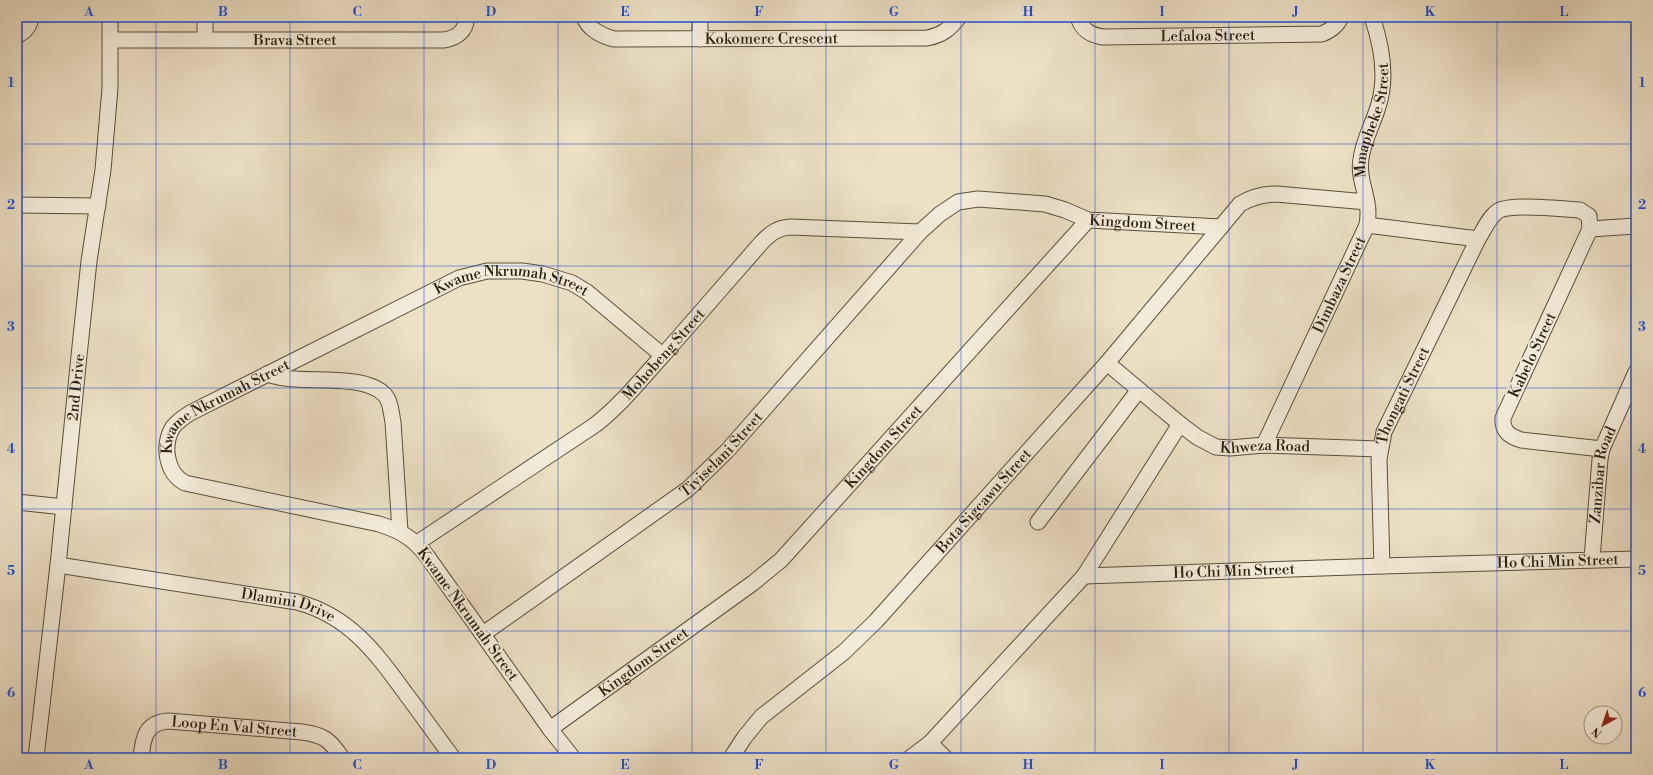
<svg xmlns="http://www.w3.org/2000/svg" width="1653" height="775" font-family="'Libre Bodoni',serif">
<rect width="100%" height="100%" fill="#ece0c5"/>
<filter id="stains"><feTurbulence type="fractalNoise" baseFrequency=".005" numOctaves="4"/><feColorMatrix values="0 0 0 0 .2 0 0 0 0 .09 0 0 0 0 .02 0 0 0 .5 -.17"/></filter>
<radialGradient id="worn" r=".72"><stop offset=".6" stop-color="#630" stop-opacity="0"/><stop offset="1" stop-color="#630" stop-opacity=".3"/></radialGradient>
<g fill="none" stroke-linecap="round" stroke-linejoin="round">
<g stroke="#5a4e3b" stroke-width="17">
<g id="minor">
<path d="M205 17V39"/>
<path id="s1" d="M584 17C588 29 602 36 614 39L927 38C942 35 950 29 959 17"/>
<path d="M700 17V39"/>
<path id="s2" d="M1078 17C1082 30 1090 35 1103 37L1322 34C1331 30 1337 26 1341 17"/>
<path d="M17 36C25 31 30 27 31 17"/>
<path id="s3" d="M111 40H444C456 38 467 31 466 17"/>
<path d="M17 205 98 206"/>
<path d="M1367 225 1478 239"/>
<path d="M1590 229 1636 226"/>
<path id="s4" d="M1107 363 1180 424 1197 437 1216 447 1230 448 1264 445 1380 449"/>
<path d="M267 374C276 377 285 379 295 379 319 381 367 376 385 395 391 402 391 413 393 422L400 531"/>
<path id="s5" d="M1264 445 1367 225C1368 218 1369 211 1367 204 1365 188 1358 175 1361 159 1363 141 1373 124 1378 107 1388 77 1382 46 1372 17"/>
<path d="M17 502 64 507"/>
<path d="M1038 522 1138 391"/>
<path id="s6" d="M417 543 595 425C622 404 642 378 665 353 697 316 730 279 762 242 771 233 777 228 790 227L920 232"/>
<path id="s7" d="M1592 559 1600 459 1602 449 1636 372"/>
<path id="s8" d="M58 565 297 602C350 616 376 653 406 694 422 715 437 737 453 758"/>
<path id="s9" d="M1382 566 1379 459 1384 432 1478 239C1484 230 1489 217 1498 211 1510 203 1563 209 1580 210L1589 216 1590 229 1503 418C1502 431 1509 436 1521 440L1602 449"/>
<path id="s10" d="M1084 576 1382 566 1636 559"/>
<path id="s11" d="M483 634 688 489 727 451 920 232 940 214 958 202 978 199 1045 204 1065 210 1088 220 1221 227"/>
<path id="s12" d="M550 729 753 583 781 560 1088 220"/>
<path d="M930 743 945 758"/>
<path id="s13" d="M36 758 58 565 79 356 89 261 103 170 110 88V17"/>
<path id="s14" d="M141 758C143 738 145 723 168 721L302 732C324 735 330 740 342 758"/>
<path id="s15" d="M573 758 550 729 427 556C413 538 401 531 379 524L185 483C166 473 162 445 173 427 178 421 184 417 190 413L459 278 487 271H522L543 274 572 283 587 292 662 355"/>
<path id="s16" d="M731 758 744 738 761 717 844 652 876 621 1107 363 1240 204C1252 197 1262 194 1276 194L1367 202"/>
<path d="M910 758 930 743 1084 576 1180 424"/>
</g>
</g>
<use href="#minor" stroke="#f3ebd9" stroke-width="15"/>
</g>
<path fill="none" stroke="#1d4ed8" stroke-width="1" stroke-opacity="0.55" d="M156 17V758M290 17V758M424 17V758M558 17V758M692 17V758M826 17V758M961 17V758M1095 17V758M1229 17V758M1363 17V758M1497 17V758M17 144H1636M17 266H1636M17 388H1636M17 509H1636M17 631H1636"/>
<g text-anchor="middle" stroke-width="4" stroke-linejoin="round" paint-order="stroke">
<g font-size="15" fill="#2a1e0d" stroke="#f3ebd9">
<text dy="5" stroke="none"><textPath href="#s2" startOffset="139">Lefaloa Street</textPath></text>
<text dy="5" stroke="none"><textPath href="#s3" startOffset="184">Brava Street</textPath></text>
<text dy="5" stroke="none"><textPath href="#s1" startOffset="196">Kokomere Crescent</textPath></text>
<text dy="5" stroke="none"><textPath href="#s5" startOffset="350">Mmapheke Street</textPath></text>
<text dy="5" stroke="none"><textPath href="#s11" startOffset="834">Kingdom Street</textPath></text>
<text dy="5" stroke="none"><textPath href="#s5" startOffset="177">Dimbaza Street</textPath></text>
<text dy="5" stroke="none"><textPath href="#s15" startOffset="946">Kwame Nkrumah Street</textPath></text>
<text dy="5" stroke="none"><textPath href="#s6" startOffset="312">Mohobeng Street</textPath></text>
<text transform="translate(1532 355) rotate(-65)" y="5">Kabelo Street</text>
<text dy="5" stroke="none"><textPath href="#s13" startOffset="373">2nd Drive</textPath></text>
<text dy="5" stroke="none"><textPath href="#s9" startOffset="175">Thongati Street</textPath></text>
<text dy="5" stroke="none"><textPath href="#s15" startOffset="622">Kwame Nkrumah Street</textPath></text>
<text dy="5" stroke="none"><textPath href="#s4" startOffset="187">Khweza Road</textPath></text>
<text dy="5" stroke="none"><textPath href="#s12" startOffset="439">Kingdom Street</textPath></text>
<text dy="5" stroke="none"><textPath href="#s11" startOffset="299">Tiyiselani Street</textPath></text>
<text dy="5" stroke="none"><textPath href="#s7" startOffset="85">Zanzibar Road</textPath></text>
<text dy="5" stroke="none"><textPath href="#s16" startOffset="362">Bota Sigcawu Street</textPath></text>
<text dy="5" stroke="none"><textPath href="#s10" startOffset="474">Ho Chi Min Street</textPath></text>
<text dy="5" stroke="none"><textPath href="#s10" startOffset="150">Ho Chi Min Street</textPath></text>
<text dy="5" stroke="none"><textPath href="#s8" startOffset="234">Dlamini Drive</textPath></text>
<text transform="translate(468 614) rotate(54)" y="5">Kwame Nkrumah Street</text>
<text dy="5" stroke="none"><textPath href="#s12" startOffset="115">Kingdom Street</textPath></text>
<text dy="5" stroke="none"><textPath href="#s14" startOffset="118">Loop En Val Street</textPath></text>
</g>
</g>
<rect width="1653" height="775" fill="none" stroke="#ece0c5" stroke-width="44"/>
<g transform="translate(1603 725) rotate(220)"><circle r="19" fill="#f3ebd9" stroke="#a39987"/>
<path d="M0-3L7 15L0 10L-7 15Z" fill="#8f2418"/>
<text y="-6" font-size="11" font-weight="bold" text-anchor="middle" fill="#2a1e0d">N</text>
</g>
<rect x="22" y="22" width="1609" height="731" fill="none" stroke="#1d4ed8" stroke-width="1.5"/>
<g font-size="13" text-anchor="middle" font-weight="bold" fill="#1d4ed8">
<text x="89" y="16">A</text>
<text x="223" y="16">B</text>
<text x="357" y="16">C</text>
<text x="491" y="16">D</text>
<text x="625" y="16">E</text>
<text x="759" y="16">F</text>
<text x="894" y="16">G</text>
<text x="1028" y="16">H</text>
<text x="1162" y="16">I</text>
<text x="1296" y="16">J</text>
<text x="1430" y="16">K</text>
<text x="1564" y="16">L</text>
<text x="11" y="87">1</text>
<text x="1642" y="87">1</text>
<text x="11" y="209">2</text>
<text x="1642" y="209">2</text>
<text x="11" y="331">3</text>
<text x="1642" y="331">3</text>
<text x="11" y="453">4</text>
<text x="1642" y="453">4</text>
<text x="11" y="575">5</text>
<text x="1642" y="575">5</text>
<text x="11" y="697">6</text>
<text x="1642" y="697">6</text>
<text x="89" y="769">A</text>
<text x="223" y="769">B</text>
<text x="357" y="769">C</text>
<text x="491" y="769">D</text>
<text x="625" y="769">E</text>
<text x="759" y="769">F</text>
<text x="894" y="769">G</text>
<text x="1028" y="769">H</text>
<text x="1162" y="769">I</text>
<text x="1296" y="769">J</text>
<text x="1430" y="769">K</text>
<text x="1564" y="769">L</text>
</g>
<rect width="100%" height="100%" filter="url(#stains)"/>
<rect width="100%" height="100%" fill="url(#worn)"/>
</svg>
